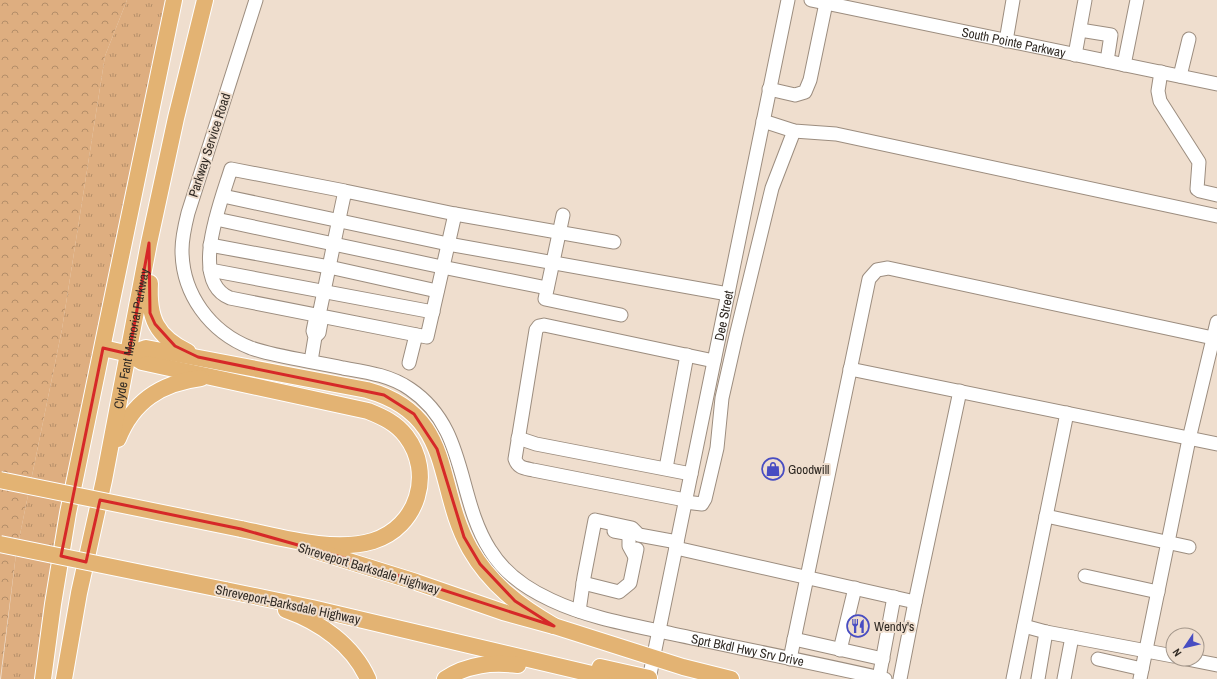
<svg xmlns="http://www.w3.org/2000/svg" width="1217" height="679" font-family="'Archivo Narrow',sans-serif">
<defs>
<pattern id="grass-tufts" width="24" height="20" patternUnits="userSpaceOnUse"><rect width="24" height="20" fill="#deae80"/><path d="M3 7l-1-3M5 7V3M7 7l1-3M15 17l-1-3M17 17v-4M19 17l1-3" fill="none" stroke="#b48e69"/></pattern>
<pattern id="forest-crowns" width="20" height="18" patternUnits="userSpaceOnUse"><rect width="20" height="18" fill="#deae80"/><path d="M2 6a3 3 0 1 1 6 0M12 15a3 3 0 1 1 6 0" fill="none" stroke="#b48e69"/></pattern>
</defs>
<rect width="100%" height="100%" fill="#efdece"/>
<path fill="url(#grass-tufts)" d="M127 0H168L69 480 38 655 36 679H1L16 554 62 329 105 56Z"/>
<path fill="url(#forest-crowns)" d="M0 0H127L105 56 62 329 16 554 0 679Z"/>
<g fill="none" stroke-linecap="round" stroke-linejoin="round">
<g stroke="#9c8d7f" stroke-width="15">
<g id="minor">
<path id="s1" d="M256 0 188 213C185 225 182 238 182 250 182 294 210 332 251 348 280 358 313 361 343 368 366 372 390 375 410 389 468 428 456 497 490 550 504 573 527 589 551 600 589 618 632 625 673 634 744 649 815 663 885 679"/>
<path id="s2" d="M811 0 1217 84"/>
<path d="M1080 30 1111 35 1107 61"/>
<path d="M1006 41 1013 0"/>
<path d="M1075 55 1085 0"/>
<path d="M1124 65 1137 0"/>
<path d="M1161 72 1158 91 1160 101 1199 162 1197 189 1200 191 1217 195"/>
<path d="M1180 76 1189 39"/>
<path d="M769 89 795 95 805 92 810 80 826 3"/>
<path d="M763 121 794 131 836 134 1217 216"/>
<path d="M223 196 448 244 728 294"/>
<path d="M455 214 614 242"/>
<path d="M563 215 545 299 621 315"/>
<path d="M216 219 442 267 547 288"/>
<path d="M210 245 329 267 437 291"/>
<path d="M210 270 433 312"/>
<path d="M319 318V315C328 273 336 232 345 191L231 169C222 199 188 281 230 298L427 337 455 214 345 191"/>
<path d="M311 361 315 337 313 331 315 321 319 318 321 322 319 333 315 337"/>
<path d="M409 363 416 335"/>
<path d="M850 369 1217 444"/>
<path d="M518 438 536 444 691 474"/>
<path d="M666 468 687 355"/>
<path d="M685 500 533 470C524 468 518 468 515 459L536 330 539 326 544 325 714 361"/>
<path d="M685 502 702 504 705 499 717 448 722 398 736 336 772 188 794 131"/>
<path d="M1046 516 1189 547"/>
<path d="M614 531 625 533 629 537V546L635 557"/>
<path d="M676 548 915 602 960 391"/>
<path d="M1085 576 1158 592"/>
<path d="M583 583 619 592 630 583 637 549"/>
<path d="M579 611 584 577 595 520 632 528 639 535 677 542"/>
<path d="M1024 626 1046 632 1173 656"/>
<path d="M794 639 883 659"/>
<path d="M840 650 855 588"/>
<path d="M790 659 869 279 877 270 888 268 1213 338"/>
<path d="M1098 659 1142 669"/>
<path d="M1187 659 1217 665"/>
<path d="M879 678 894 597"/>
<path id="s3" d="M649 679 788 0"/>
<path d="M900 679 915 602"/>
<path d="M1013 679 1067 413"/>
<path d="M1038 679 1046 632"/>
<path d="M1064 679 1072 637"/>
<path d="M1140 679 1189 439 1217 322"/>
</g>
</g>
<g stroke="#fff" stroke-width="18">
<g id="major">
<path d="M150 283C148 318 156 336 188 352"/>
<path d="M103 348 129 354 142 362 368 411C383 417 396 423 406 436 434 473 418 527 373 541 333 553 280 537 241 529"/>
<path d="M129 354 146 348 367 390C456 415 434 485 470 549 490 584 519 606 554 626"/>
<path d="M118 439C133 401 161 383 201 378"/>
<path d="M313 550 416 582 503 612 554 626 683 667 731 679"/>
<path d="M225 590 312 608 613 679"/>
<path d="M286 610C320 622 353 645 368 679"/>
<path d="M600 667 649 678"/>
<path d="M43 679 53 604 68 513 174 0"/>
<path id="s4" d="M64 679 79 593 104 480 149 243 176 118 205 0"/>
<path d="M445 679C468 664 492 662 518 665"/>
</g>
</g>
<use href="#minor" stroke="#fff" stroke-width="13"/>
<use href="#major" stroke="#e3b373" stroke-width="16"/>
<g stroke="#fff" stroke-width="18" stroke-linecap="butt">
<path id="major-bridge" d="M0 480 241 529
M0 544 225 590"/>
</g>
<use href="#major-bridge" stroke="#e3b373" stroke-width="16"/>
</g>
<path fill="none" stroke="#d62828" stroke-width="3" stroke-linejoin="round" d="M149 243 150 313 155 324 175 346 198 357 384 395 414 414 437 449 464 537 480 564 515 601 554 626 344 558 241 529 100 500 86 562 61 556 103 348 129 354Z"/>
<defs>
<g id="shop-ring" transform="scale(1.15)"><circle r="9.5" fill="#efdece" stroke="#484dc2" stroke-width="1.5"/><path d="M-5-2.5h2.3a2.7 3.5 0 0 1 5.4 0H5L5.5 6h-11ZM-1.5-2.5h3a1.5 2.3 0 0 0-3 0Z" fill="#484dc2"/></g>
<g id="restaurant-ring" transform="scale(1.15)"><circle r="9.5" fill="#efdece" stroke="#484dc2" stroke-width="1.5"/><path d="M-5-6h1v4h1v-4h1v4h1v-4h1v5L-1.5 .5V6h-2V.5L-5-1ZM5-6V6H3V1.5H1.5Q1.5-4 5-6Z" fill="#484dc2"/></g>
</defs>
<g fill-rule="evenodd">
<use href="#shop-ring" x="773" y="469"/>
<use href="#restaurant-ring" x="858" y="626"/>
</g>
<g text-anchor="middle" stroke-width="4" stroke-linejoin="round" paint-order="stroke">
<g font-size="13" fill="#302a24" stroke="#efdece">
<text dy="5" stroke="none"><textPath href="#s2" startOffset="207">South Pointe Parkway</textPath></text>
<text transform="translate(209 145) rotate(-72)" y="5">Parkway Service Road</text>
<text dy="5" stroke="none"><textPath href="#s3" startOffset="371">Dee Street</textPath></text>
<text dy="5" stroke="none"><textPath href="#s4" startOffset="347">Clyde Fant Memorial Parkway</textPath></text>
<text transform="translate(369 568) rotate(17)" y="5">Shreveport Barksdale Highway</text>
<text transform="translate(288 604) rotate(12)" y="5">Shreveport-Barksdale Highway</text>
<text dy="5" stroke="none"><textPath href="#s1" startOffset="1020">Sprt Bkdl Hwy Srv Drive</textPath></text>
</g>
<g font-size="13" fill="#302a24" stroke="#efdece" text-anchor="start">
<text x="788" y="474">Goodwill</text>
<text x="874" y="631">Wendy's</text>
</g>
</g>
<g transform="translate(1185 647) rotate(235)"><circle r="19" fill="#efdece" stroke="#a3968a"/>
<path d="M0-3L7 15L0 10L-7 15Z" fill="#484dc2"/>
<text y="-6" font-size="11" font-weight="bold" text-anchor="middle" fill="#302a24">N</text>
</g>
</svg>
